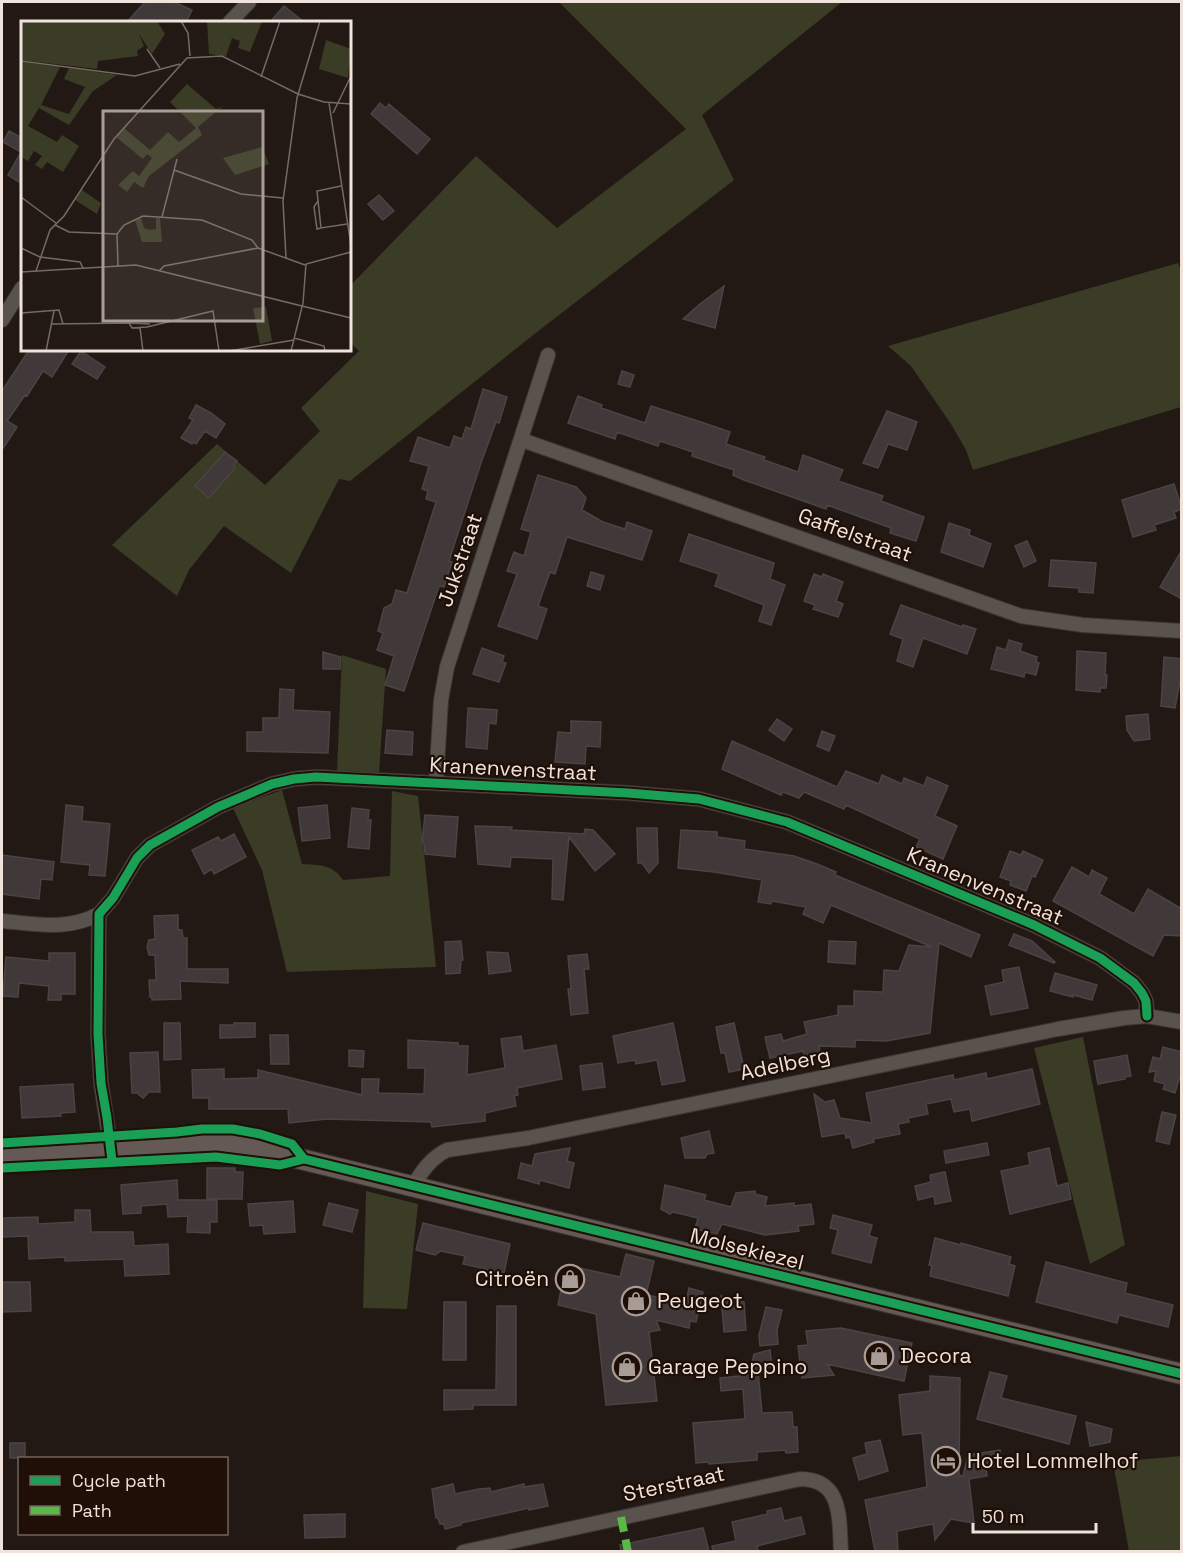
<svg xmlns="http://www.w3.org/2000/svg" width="1183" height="1553" font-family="'Space Grotesk',sans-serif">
<rect width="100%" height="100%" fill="#231914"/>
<path fill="#3a3c26" d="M559 2H842L702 115 734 180 537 332 350 481 339 479 291 573 224 526 189 570 177 596 112 545 217 444 265 485 320 431 301 408 359 351 350 342V286L476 156 557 228 686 129Z
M1178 263 1182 273 1181 407 973 470 966 450 951 424 911 366 888 346Z
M342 655 386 669 379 773 337 771Z
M282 790 302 864C319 865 333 864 343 880L390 876 392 791 418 796 436 967 287 972 262 870 233 808Z
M1083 1037 1125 1245 1090 1264 1034 1048Z
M366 1191 418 1204 407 1309 363 1308Z
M1181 1456V1551H1129L1113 1462Z"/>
<path fill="#403839" stroke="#4a4444" stroke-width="1.5" d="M145 2H174L192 10 186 22H127Z
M284 6 304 22H270Z
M380 103 386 108 389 104 430 139 417 154 371 114Z
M9 131 22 138V184L8 175 21 152 3 142Z
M379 195 394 211 383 220 368 204Z
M724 286 715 328 683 319 700 304Z
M29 350H69L52 377 43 371 27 396 25 395 7 421 17 427 2 450V391Z
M81 351 105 367 97 379 72 364Z
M622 371 634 375 630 387 618 384Z
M483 389 507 397 499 423 496 422 481 463 457 536 449 561 452 562 444 587 439 586 404 691 385 685 394 656 377 650 383 633 378 631 384 608 392 604 396 590 407 593 436 502 426 499 428 491 422 489 429 466 410 461 418 437 450 448 454 436 462 439 466 427 471 429Z
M578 396 602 405 601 408 645 423 651 406 704 423 730 432 726 444 765 457 764 460 798 472 803 455 843 470 838 481 883 496 881 501 924 517 916 541 890 533 891 528 827 505 826 509 744 480 733 475 734 470 692 456 693 452 660 441 658 446 617 432 615 439 568 423Z
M196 405 211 413 225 424 216 438 205 431 196 444 193 442 192 444 181 438 193 420 189 418Z
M887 411 917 422 907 450 888 444 878 468 863 463Z
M225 452 237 461 233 466 235 468 209 498 195 486Z
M538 475 576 487 586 498 582 510 603 522 625 529 627 522 652 531 642 560 567 537 555 574 550 572 538 606 547 609 537 639 498 626 517 574 507 571 514 552 524 556 531 532 521 529Z
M1174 484 1182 509 1174 512 1176 518 1154 525 1156 530 1133 537 1122 500Z
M949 523 970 530 969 535 991 544 983 567 941 552Z
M689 534 774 563 770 579 785 585 771 625 759 621 764 605 715 586 719 574 680 561Z
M1027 541 1036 561 1024 567 1015 546Z
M1182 550V599L1160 587Z
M1051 560 1096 563 1093 593 1079 592V588L1049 586Z
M591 572 604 576 600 590 587 586Z
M814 574 822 577 823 574 843 582 836 601 843 604 838 617 813 609 815 605 804 601Z
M901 605 962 627 963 625 976 629 967 654 923 638 913 667 897 661 903 639 890 634Z
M1009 640 1022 644 1020 651 1037 657 1036 662 1039 663 1036 675 1025 672 1024 677 991 669 997 647 1006 650Z
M482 648 504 656 502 662 506 663 499 682 473 674Z
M1077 651 1106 653 1105 675H1107L1106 688H1100V692L1076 690Z
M323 652 341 657 340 669H323Z
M1164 657 1182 659V681H1180L1175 708 1161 706Z
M280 689 294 690 293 710 330 712 328 753 247 751V732H263V718H279Z
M468 708 497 710 496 724 489 723 487 749 466 747Z
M1148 714 1150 739 1134 741 1127 730 1126 716Z
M777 719 792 729 784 741 769 730Z
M571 721 601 722 600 747 586 746 585 764 555 762 558 732 571 733Z
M387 730 413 732 412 755 385 753Z
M822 731 835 736 829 751 817 746Z
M732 741 837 787 846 771 879 784 882 775 902 784 904 778 924 786 927 777 948 786 935 816 957 826 943 859 916 847 920 839 846 805 844 809 804 792 799 798 783 792 781 795 722 769Z
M66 805 83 807 82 821 110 824 105 876 89 875 90 865 61 862Z
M327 805 330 838 302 841 298 808Z
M352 808 369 810 368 820H371L369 849 348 847Z
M425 815 458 817 455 857 425 854 424 843 422 842Z
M475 826 512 827 511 830 584 834 585 829 593 830 615 854 595 871 569 837 563 900 552 899 553 859 511 857 510 867 478 864Z
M637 828H657L658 863 649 873 642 863H638Z
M681 830 717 832V837L745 841 744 849 794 856 817 864 836 872 835 875 980 935 971 957 939 943 930 1033 886 1041 855 1040V1047L819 1046 820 1053 804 1056 803 1051 770 1058 765 1037 781 1034 783 1041 807 1034 804 1022 838 1015V1006H854V991L883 992 884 970 899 971 909 945 932 947 831 905 823 923 803 914 806 907 772 901 771 904 758 902 762 880 714 872 678 868Z
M234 834 246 857 214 874 212 869 204 874 192 850 218 837 221 841Z
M1010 851 1021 855 1023 851 1043 860 1035 877 1032 876 1026 891 1010 885 1011 881 1000 877Z
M2 855 54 862 52 880 41 879 39 899 2 894Z
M1072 867 1089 877 1092 870 1107 878 1099 894 1134 914 1148 889 1182 909V936L1164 935 1153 956 1053 901Z
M178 915V930H182L183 938H187V969H228V983L180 981 181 999 152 1000V997H150L149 980H156L155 955H149L147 947 149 940 155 939 154 916Z
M1014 934 1032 941 1055 962 1054 963 1009 945Z
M461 941 463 960H461L460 973 446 974 445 942Z
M829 941 856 942 855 964 828 962Z
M487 952 508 953 511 971 489 974Z
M49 953H75V994H61V1000H48L49 986 19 983 18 997 3 996 6 957 49 961Z
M587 954 589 969H584L588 1013 571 1015 568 989H571L568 956Z
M1019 967 1028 1008 991 1015 985 986 1004 982 1002 970Z
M1055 973 1097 985 1092 1000 1073 995V997L1050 991Z
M164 1023H180L181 1059 164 1060Z
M234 1023H255V1037L220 1038V1025H234Z
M673 1023 685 1081 662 1085 657 1060 636 1064 635 1060 618 1063 613 1036Z
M734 1023 744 1069 729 1072 725 1053H721L716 1027Z
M270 1035H288L289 1064H271Z
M521 1036 523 1051 556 1045 562 1079 517 1088 518 1095 514 1096 516 1106 485 1113V1121L432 1127 431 1122 327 1119 289 1123 288 1109H209V1098H193L192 1070 224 1069V1079L258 1078V1070L362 1095V1079H379L378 1093 424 1094 425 1068H408V1040L458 1043V1046H468L467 1075 505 1068 501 1039Z
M1163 1047 1182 1052V1070L1175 1093 1163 1089 1165 1084 1154 1081 1156 1071 1149 1072 1153 1057 1160 1059Z
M349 1050 364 1051 363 1067 349 1066Z
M158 1052 160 1092H149L143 1098 137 1093H132L130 1053Z
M1127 1055 1131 1076 1125 1077V1079L1098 1084 1094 1061Z
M602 1063 605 1087 583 1090 580 1066Z
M1032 1069 1040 1104 972 1121 970 1109 954 1112 951 1099 926 1104 928 1114 908 1118 909 1122 898 1124 900 1134 873 1139 874 1142 853 1148 850 1137 846 1138 845 1133 822 1137 814 1094 825 1102 834 1100 840 1118 872 1123 866 1093 953 1075 954 1080 986 1073 987 1079Z
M73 1084 75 1112 60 1113 61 1116 22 1118 20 1087Z
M1162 1112 1176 1115 1169 1144 1156 1141Z
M709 1131 714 1153 707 1154 705 1158H685L681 1138Z
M987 1143 989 1155 946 1163 944 1151Z
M570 1148 567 1161 574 1163 569 1188 540 1180 539 1184 518 1178 521 1163 532 1166 535 1154Z
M1049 1148 1057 1186 1068 1183 1071 1199 1010 1214 1001 1171 1030 1165 1028 1153Z
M207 1168H235V1172H243L242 1199H207Z
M945 1172 951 1201 935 1204 934 1196 918 1200 915 1186 931 1182 930 1175Z
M177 1180 178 1200H217V1222H210V1233L187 1232 188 1216 168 1217 167 1204 141 1206V1213L123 1214 121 1185Z
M665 1185 706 1195 704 1200 731 1207 736 1193 755 1191V1194L767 1197 765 1206 794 1203V1206L811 1204 814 1224 798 1226 799 1231 765 1235 722 1224 717 1234 695 1229 698 1218 673 1212 670 1214 661 1209Z
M293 1201 295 1232 264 1234 263 1225 250 1226 248 1204Z
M329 1203 358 1210 352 1232 323 1225Z
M75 1210H90L91 1232H133L134 1246 168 1244 169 1274 125 1276 124 1259 65 1261V1257L29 1259 28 1236 2 1237V1218L38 1217V1224L75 1222Z
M833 1215 872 1225 869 1236 877 1238 871 1263 832 1253 838 1230 830 1228Z
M423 1223 510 1244 504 1273 463 1264 465 1256 441 1251 435 1255 416 1250Z
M935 1238 961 1245V1243L1011 1257 1009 1264 1015 1266 1008 1296 930 1276 932 1266 929 1265Z
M626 1254 654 1261 646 1295 686 1302 689 1288 703 1292 696 1322 690 1321 689 1328 656 1320 660 1330 649 1332 657 1401 606 1405 596 1314 558 1305 566 1265 620 1277Z
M1046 1262 1127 1283 1125 1293 1173 1305 1168 1327 1119 1315 1117 1323 1036 1302Z
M2 1282H30L31 1311 2 1312Z
M721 1296 744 1302 746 1330 724 1332Z
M444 1302H466V1360H443Z
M497 1306H516V1405H473V1409L444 1410V1390H496Z
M766 1307 782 1310 777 1330 778 1344 760 1346 759 1335Z
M841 1328 912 1343 904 1381 827 1364 834 1375 802 1378 798 1346 808 1345 806 1331Z
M770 1350 772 1367 758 1369 757 1360 762 1413 792 1412 793 1427H797L798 1452 786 1453 785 1450 757 1452V1460L709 1464 708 1462 696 1463 693 1423 745 1419 743 1389 721 1391 720 1378 749 1375 754 1354Z
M990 1372 1007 1376 1001 1398 1076 1416 1069 1444 977 1419Z
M930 1376 960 1378 959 1475 963 1476 968 1455 1000 1450 1002 1465 986 1468 987 1476 969 1479 974 1523 951 1519 935 1540 933 1524 897 1531 898 1551H875L865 1500 927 1487 922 1433 903 1435 899 1395 930 1391Z
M1086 1422 1112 1429 1110 1442 1090 1446Z
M880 1440 888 1471 859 1480 853 1458 867 1454 865 1443Z
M10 1443H25V1458H10Z
M453 1484 455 1494 479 1489 490 1488 491 1492 524 1484V1487L543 1484 548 1506 529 1510V1508L461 1523V1525L445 1529 444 1524H440L438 1518H436L432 1489Z
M781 1508 784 1521 801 1517 805 1534 757 1546 758 1551H713L712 1546 736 1541 732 1522 768 1514 767 1511Z
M345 1514V1537L305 1538 304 1515Z
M703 1528 709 1551H621L620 1545Z"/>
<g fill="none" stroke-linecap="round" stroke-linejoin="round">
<g stroke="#3d3531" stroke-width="16">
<path id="street" d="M230 22 249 2
M2 320 22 288
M522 440 1021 616 1083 625 1182 631
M436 783 441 700 447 667 548 355
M2 921C37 924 67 931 99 914
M111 1149 101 1083 98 1034 99 914 113 898 137 858 150 845 218 807 272 784 294 779 316 777 628 793 699 799 787 822 1034 925 1100 958 1134 983 1142 993 1146 1001 1147 1016
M413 1186C422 1171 431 1158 447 1150L528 1138 1058 1029 1124 1018 1147 1016 1182 1022
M463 1552 800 1479C843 1479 839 1519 841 1552"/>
</g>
<g stroke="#3d3531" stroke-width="22">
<path id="secondary" d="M2 1155 208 1143 239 1144 1182 1374"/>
</g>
<use href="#street" stroke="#59524d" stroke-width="14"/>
<use href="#secondary" stroke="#645955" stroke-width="20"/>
<path stroke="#58b947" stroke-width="8" stroke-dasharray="15 8" stroke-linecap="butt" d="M621 1517 628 1552"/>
<g stroke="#1f0f06" stroke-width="13">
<path id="cycleway" d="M2 1143 177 1132 202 1129H233L260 1134 292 1144 304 1159
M112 1161 107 1118 101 1083 98 1034 99 914 113 898 137 858 150 845 218 807 272 784 294 779 316 777 628 793 699 799 787 822 1034 925 1100 958 1134 983 1142 993 1146 1001 1147 1016
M2 1168 216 1157 280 1165 304 1159 1182 1374"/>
</g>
<use href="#cycleway" stroke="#1a9f57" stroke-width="9"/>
</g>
<defs>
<g id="shop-ring" transform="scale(1.5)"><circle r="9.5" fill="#1f0f06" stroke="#a89c96" stroke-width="1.5"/><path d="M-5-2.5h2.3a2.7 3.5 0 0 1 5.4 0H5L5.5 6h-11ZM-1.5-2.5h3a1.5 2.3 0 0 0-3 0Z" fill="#a89c96"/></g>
<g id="hotel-ring" transform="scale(1.5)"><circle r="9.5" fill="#1f0f06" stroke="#a89c96" stroke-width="1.5"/><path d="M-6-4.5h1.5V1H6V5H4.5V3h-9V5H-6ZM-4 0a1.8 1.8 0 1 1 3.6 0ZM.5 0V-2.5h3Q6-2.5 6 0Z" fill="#a89c96"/></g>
</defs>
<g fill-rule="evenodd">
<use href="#shop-ring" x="570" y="1279"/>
<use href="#shop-ring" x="636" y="1301"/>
<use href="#shop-ring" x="879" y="1356"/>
<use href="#shop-ring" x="627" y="1367"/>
<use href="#hotel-ring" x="946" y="1461"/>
</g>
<g text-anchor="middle" stroke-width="4.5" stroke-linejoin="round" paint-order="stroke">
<g font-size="21" fill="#efe3dc" stroke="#1f0f06">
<text transform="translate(855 535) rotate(20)" y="7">Gaffelstraat</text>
<text transform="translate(460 560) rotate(-71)" y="7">Jukstraat</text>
<text transform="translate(513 769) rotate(3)" y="7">Kranenvenstraat</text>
<text transform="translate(985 886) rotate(23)" y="7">Kranenvenstraat</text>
<text transform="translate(785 1064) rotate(-12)" y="7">Adelberg</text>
<text transform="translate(747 1249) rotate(14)" y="7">Molsekiezel</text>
<text transform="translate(674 1484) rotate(-12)" y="7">Sterstraat</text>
</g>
<g font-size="21" fill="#efe3dc" stroke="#1f0f06" text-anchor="start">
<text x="549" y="1286" text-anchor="end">Citroën</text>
<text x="657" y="1308">Peugeot</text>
<text x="900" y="1363">Decora</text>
<text x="648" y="1374">Garage Peppino</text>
<text x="967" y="1468">Hotel Lommelhof</text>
</g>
</g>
<g transform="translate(21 21)">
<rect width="330" height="330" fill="#231914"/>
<path d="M0 0H136L144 13 131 33 118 13 123 25 116 30 117 35 77 40 76 48 0 39ZM186 0H241L229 31 217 27 219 20 211 17 205 35 188 33ZM305 19 330 28 327 57 298 48ZM0 41 39 46 20 84 48 93 64 66 43 58 48 47 96 54 72 70 48 104 18 87 7 105 36 121 41 114 58 125 42 151 26 141 21 148 14 144 21 135 13 130 7 140 0 136ZM166 63 195 88 202 85 177 106 181 114 128 155 122 167 113 161 106 171 97 164 112 150 118 155 131 137 126 133 122 138 95 116 103 107 129 129 147 111 158 121 175 107 149 81ZM241 126 248 143 214 154 202 137ZM61 169 80 182 76 193 54 179ZM120 197 123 207 129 209 135 208V197H139L141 221H121L114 199ZM245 286 251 320 239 323 232 287Z" fill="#3a3c26"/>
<path fill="none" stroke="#756a64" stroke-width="1.5" d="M160 0 167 12 169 35M126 28 139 47M0 40 114 55 159 43M240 56 259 0M308 82 330 224M312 92 330 55M153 149 220 173 262 177M320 165 296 170 300 207 326 203M0 176 35 202M297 180 293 186 296 208 300 207M141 196 156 138M34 204 48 211 96 213M0 227 19 236 59 241 62 247M265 237 262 180 276 77 299 0M97 245 96 213 103 204 122 195 181 199 231 219 237 227M15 250 29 209 43 195 93 118 166 37 201 35 277 73 303 81 330 83M138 250 143 245 237 227 284 244M0 251 115 244 281 285M281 285 330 297M0 292 38 289 42 303M31 303 108 302M129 303 108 302 111 307 126 306 192 290 198 330M119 307 122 330M273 317 303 325 304 330M25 330 33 290M208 330 273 319M270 330 282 282 285 243 330 231"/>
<path fill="#a89c96" fill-opacity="0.15" stroke="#a89c96" stroke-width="3" d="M82 90H242V300H82Z"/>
<rect width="330" height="330" fill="none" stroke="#efe3dc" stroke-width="3"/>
</g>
<rect width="1183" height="1553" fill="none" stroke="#efe3dc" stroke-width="6"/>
<rect x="18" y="1457" width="210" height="78" fill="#1f0f06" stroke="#72645c" stroke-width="1.5"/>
<rect x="30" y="1476" width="30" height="9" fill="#1a9f57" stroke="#72645c" stroke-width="1.5"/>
<text x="72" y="1487" font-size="18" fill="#efe3dc">Cycle path</text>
<rect x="30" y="1506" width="30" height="9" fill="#58b947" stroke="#72645c" stroke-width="1.5"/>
<text x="72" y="1517" font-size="18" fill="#efe3dc">Path</text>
<path d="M973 1523v9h123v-9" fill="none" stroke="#efe3dc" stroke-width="3"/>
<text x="982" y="1523" font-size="18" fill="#efe3dc" stroke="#1f0f06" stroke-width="4.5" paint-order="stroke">50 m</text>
</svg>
